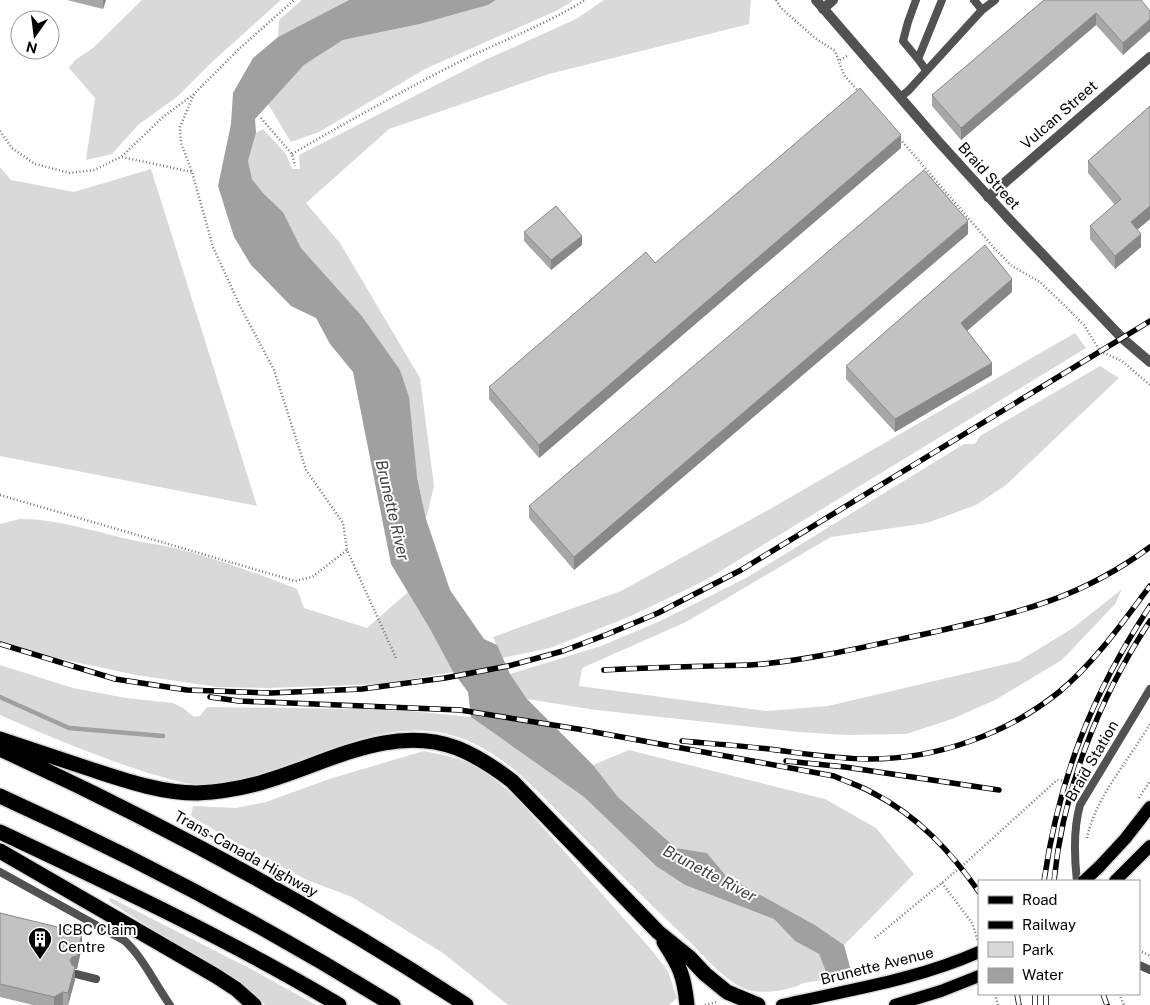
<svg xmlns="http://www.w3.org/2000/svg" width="1150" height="1005" font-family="'Public Sans',sans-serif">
<rect width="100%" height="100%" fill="#fff"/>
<path fill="#d9d9d9" d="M142 0H281L213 61 178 96 138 125 112 154 86 160 95 98 69 68 75 60 93 48Z
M302 0H349L278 37 279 20Z
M496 0H574L558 10 425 69 319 132 291 142 268 104 304 65 343 40 420 24 488 5Z
M604 0H751L749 24 549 74 389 129 306 203 340 243 420 378 434 486 426 519 417 477 361 315 301 248 283 212 263 193 252 179 248 161 256 133 263 129 286 154 292 169H300L299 155 483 61 576 19Z
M0 167 11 180 74 192 151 169 257 506 0 456Z
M1075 333 1086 348 704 581 631 616 550 648 502 658 493 637 621 591 770 509Z
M1100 366 1119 378 1006 485 976 505 927 523 831 537 686 622 582 668 579 686 766 711 828 706 1019 661 1073 628 1122 589 1115 604 1062 660 995 700 952 719 906 734 847 735 798 732 596 710 527 699 510 674 601 646 658 622 746 578 964 444H975L980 436Z
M20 519C59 519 95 532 132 540 144 543 157 544 170 547 213 557 255 573 297 589L304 608 367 628 408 592 430 629 453 672 384 684 267 688 217 687 136 675 51 657 0 642V524Z
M0 665 73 688 126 698 173 703 183 708 194 717 200 716 207 707 359 709 410 711 471 717 584 797 656 866 685 885 774 919 795 941 819 954 829 979C820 981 809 981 801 984 798 985 797 987 794 987 782 991 765 993 752 991 729 986 705 957 689 941 650 904 611 865 573 827 543 797 514 763 475 744 383 700 299 778 208 784 186 786 163 777 142 771 94 755 47 736 0 715Z
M629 750 825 799 876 828 914 874 844 945 815 925 726 876 707 853 676 848 618 797 593 765Z
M424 751C439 754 453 757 467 762 485 770 501 785 516 797L649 947 668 971 677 998 669 1005H508L443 953 352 897 307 880 221 834 191 816 193 806 236 808 266 802 329 779Z
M111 898 251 969 316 1005H265C248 985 224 973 202 960 171 941 141 922 110 902L109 900Z"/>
<path fill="#a0a0a0" d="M349 0H496L488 5 420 24 343 40 304 65 255 119 256 133 248 161 252 179 263 193 283 212 301 248 361 315 400 370 409 397 417 477 426 519 450 590 484 639 497 645 510 674 527 699 593 765 618 797 676 848 707 853 726 876 815 925 844 945 850 967 868 1005H839L819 954 795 941 774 919 685 885 656 866 584 797 471 717 468 692 453 672 430 629 391 564 353 372 330 344 316 318 291 306 251 265 234 237 218 186 231 124 233 93 253 58 278 37Z"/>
<path fill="#fff" d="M856 974 870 1005H837L826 979Z"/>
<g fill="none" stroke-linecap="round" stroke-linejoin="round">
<path stroke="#a0a0a0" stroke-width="4.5" d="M0 697 69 728 163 736"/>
<g stroke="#dbdbdb" stroke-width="15">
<path id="primary" d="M1099 867 1125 839 1150 807
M1115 881 1150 846
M782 1005C848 990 916 980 979 952
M895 1005 941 991 979 976"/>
</g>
<g stroke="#dbdbdb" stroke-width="18">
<path id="motorway" d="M0 739C30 749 60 759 90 769 124 780 160 793 197 793 217 792 237 789 256 784 321 767 389 722 457 748 477 756 495 768 512 781L658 932 689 957 705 974 727 992 758 1005
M0 749C162 823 318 908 466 1005
M0 796C135 857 267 927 393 1005
M0 832C115 886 230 940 339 1005
M0 851 216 976 236 989 254 1005
M664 942C680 967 684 975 687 1005"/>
</g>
<path stroke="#747474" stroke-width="2.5" stroke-dasharray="1 2.5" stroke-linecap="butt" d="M776 0 781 8 815 38 835 51 844 75 858 91
M840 60 849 55
M194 94 180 127 181 143 192 172 213 247 240 306 274 370 306 470 343 523 347 550 396 658
M261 118 292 154 295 166
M0 131 12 148 35 164 70 173 94 170 121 157 163 117 194 94 239 49 294 0
M900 139 995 249 1012 266 1040 282 1066 307 1084 325 1100 351 1122 361 1150 385
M292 154C347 122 402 91 459 62 501 41 545 25 585 0
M122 157 192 172
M0 495 295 581 312 577 347 550
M1139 798 1150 781
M1087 838C1095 798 1129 760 1150 724
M942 883 972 923 978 941
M875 938 961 867 1057 780 1082 782
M1139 950 1150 956
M995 994 998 1005
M1119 994 1124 1005
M705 1005 716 1002"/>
<path stroke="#525252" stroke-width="8" d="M916 0 908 22 903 41 918 59
M982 10 995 0
M926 70 918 59 942 0
M900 97 908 91 982 10 974 0
M0 872 125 941C144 959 155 984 170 1005
M1077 881C1074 855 1073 830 1080 805L1150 689
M1139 965 1150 970
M76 974 96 979"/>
<path stroke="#525252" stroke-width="10" d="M823 9 833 0
M988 197 1150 57"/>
<path stroke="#525252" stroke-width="10" d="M816 0 938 141 1007 217 1122 338 1150 362"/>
<use href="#primary" stroke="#000" stroke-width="12"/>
<use href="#motorway" stroke="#000" stroke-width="15"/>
<g stroke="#000" stroke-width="5.5">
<path id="rail" d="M0 644 115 679 187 690 271 693 362 689 445 678 508 666 563 651 608 634 658 613 741 570 1150 321
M604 670C639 668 674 667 710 666 727 665 745 666 763 664 821 658 877 644 934 632 1017 613 1080 599 1150 547
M210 697 239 701 460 710 578 729 834 776C847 782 861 786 873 793 918 816 951 852 979 892
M682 741C714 744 745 746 776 750 807 754 839 759 870 759 937 759 1007 734 1059 692 1095 662 1122 623 1150 586
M786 761 845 767 999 790
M1044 881C1059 777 1092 694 1150 606
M1054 881C1063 789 1099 698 1150 621
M1017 994 1019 1005
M1035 994V1005
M1103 994 1107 1005
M1046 1005V994"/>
</g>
<use href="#rail" stroke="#fff" stroke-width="4" stroke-dasharray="11" stroke-linecap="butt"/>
<g stroke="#dbdbdb" stroke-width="15" stroke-linecap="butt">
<path id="primary-bridge" d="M1084 881 1099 867"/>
</g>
<use href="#primary-bridge" stroke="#000" stroke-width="12"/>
</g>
<path fill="#a7a7a7" d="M67 0H106L103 9Z
M1044 0H1141L1123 55 1096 25 961 140 932 106V95Z
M1150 106V219L1137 230 1141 247 1115 269 1090 239V226L1115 205 1088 173V161Z
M901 148 539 458 489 399V387L655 263Z
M524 232 582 245 551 270 524 241Z
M968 234 574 570 529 518V506Z
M1012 292 967 331 992 375 895 432 846 379V366Z
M0 913 82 946 77 969H75V980L68 1005H33L0 997Z"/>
<path fill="#888" d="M103 0H106L103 9Z
M1096 13V25L961 140V128Z
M1150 19V31L1123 55V43Z
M901 135V148L539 458V445Z
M1150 206V219L1131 235V222Z
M968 221V234L574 570V557Z
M1141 234V247L1115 269V256Z
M582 236V245L551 270V260Z
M1012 279V292L961 336V323Z
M992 363V375L895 432V419Z
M82 933V946L77 969H75V980L68 1005 70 960Z
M63 992V1005H54V997Z"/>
<path fill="#c2c2c2" stroke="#888" d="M1044 0H1141L1150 11V19L1123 43 1096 13 961 128 932 95Z
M860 88 901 135 539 445 489 387 646 252 655 263Z
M1150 106V206L1131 222 1141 234 1115 256 1090 226 1121 199 1088 161Z
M924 170 968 221 574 557 529 506Z
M556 206 582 236 551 260 524 232Z
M985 245 1012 279 961 323 992 363 895 419 846 366Z
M0 913 82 933 77 956 72 957 70 960 72 965 75 967 68 993 63 992 54 997 0 984Z"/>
<defs>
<g id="building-pin" transform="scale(1.25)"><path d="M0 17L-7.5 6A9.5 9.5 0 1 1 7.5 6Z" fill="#000" stroke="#fff"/><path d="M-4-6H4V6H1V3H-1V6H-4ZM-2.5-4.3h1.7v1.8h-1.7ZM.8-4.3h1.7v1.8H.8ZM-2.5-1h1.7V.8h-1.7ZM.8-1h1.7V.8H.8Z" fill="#fff"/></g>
</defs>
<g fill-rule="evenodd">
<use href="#building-pin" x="40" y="939"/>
</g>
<g text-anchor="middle" stroke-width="4" stroke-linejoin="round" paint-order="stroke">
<g font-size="15" fill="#000" stroke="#fff">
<text transform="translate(1059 115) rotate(-41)" y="5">Vulcan Street</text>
<text transform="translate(989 176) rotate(48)" y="5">Braid Street</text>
<text transform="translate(1092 761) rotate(-60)" y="5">Braid Station</text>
<text transform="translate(246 854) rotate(29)" y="5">Trans-Canada Highway</text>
<text transform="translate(877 966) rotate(-14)" y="5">Brunette Avenue</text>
</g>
<g font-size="15" fill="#000" stroke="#fff" text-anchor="start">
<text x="58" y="935">ICBC Claim<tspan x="58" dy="17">Centre</tspan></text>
</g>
<g font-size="16" font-style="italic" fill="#414141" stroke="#fff">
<text transform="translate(393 510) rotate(77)" y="6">Brunette River</text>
<text transform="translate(710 873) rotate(28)" y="6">Brunette River</text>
</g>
</g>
<rect x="978" y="880" width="162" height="115" fill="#ffffff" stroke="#999999"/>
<rect x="988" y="896" width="25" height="8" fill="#000000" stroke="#999999"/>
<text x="1022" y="905" font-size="15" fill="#000000">Road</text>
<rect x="988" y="921" width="25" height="8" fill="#000000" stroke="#999999"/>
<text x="1022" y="930" font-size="15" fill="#000000">Railway</text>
<rect x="988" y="942" width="25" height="15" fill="#d9d9d9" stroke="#999999"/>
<text x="1022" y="955" font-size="15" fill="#000000">Park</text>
<rect x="988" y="968" width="25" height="15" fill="#a0a0a0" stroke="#999999"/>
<text x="1022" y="980" font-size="15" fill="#000000">Water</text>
<g transform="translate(35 35) rotate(194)"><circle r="24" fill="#ffffff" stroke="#999999"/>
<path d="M0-4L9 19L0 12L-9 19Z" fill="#000000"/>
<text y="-8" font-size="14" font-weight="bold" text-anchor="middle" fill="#000000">N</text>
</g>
</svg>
